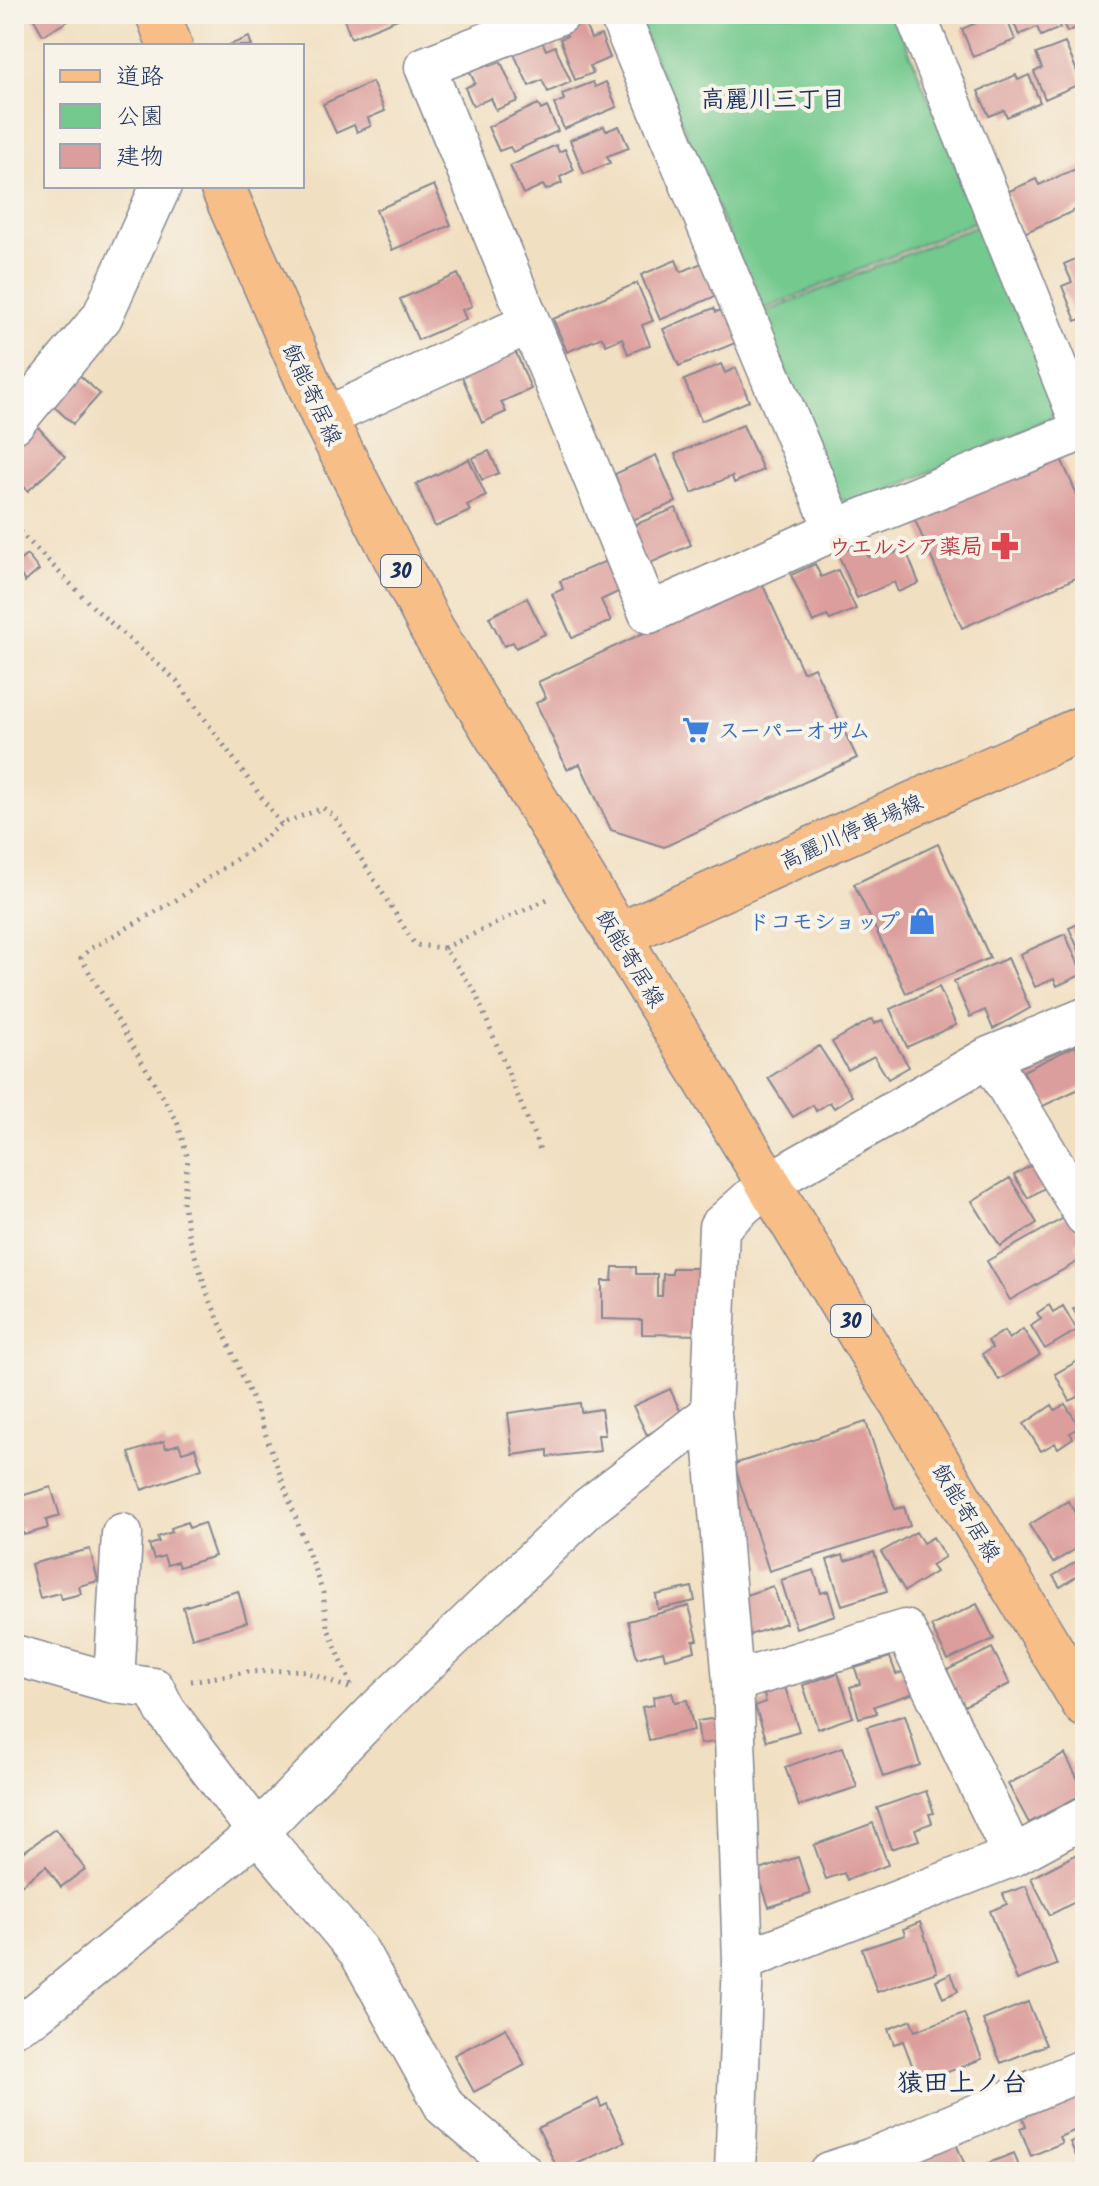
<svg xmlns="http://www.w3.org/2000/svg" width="1099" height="2186" font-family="Kalam,'Klee One',sans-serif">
<rect width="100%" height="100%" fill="#f7f3e8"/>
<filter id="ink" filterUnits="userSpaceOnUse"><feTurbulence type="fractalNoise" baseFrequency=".0125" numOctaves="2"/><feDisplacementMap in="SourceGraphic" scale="16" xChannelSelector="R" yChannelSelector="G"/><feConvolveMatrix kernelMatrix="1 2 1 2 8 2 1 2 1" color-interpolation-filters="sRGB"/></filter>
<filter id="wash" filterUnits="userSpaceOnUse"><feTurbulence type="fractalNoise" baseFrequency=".006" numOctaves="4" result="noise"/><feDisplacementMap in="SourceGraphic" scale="32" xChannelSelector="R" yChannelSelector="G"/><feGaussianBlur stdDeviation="1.8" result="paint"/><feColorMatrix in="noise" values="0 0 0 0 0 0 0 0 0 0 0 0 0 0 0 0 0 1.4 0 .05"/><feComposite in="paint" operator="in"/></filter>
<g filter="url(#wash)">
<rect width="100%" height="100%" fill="#f1dfc1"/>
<path fill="#73c98e" stroke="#477c76" stroke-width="2" d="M636 14H894L979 220 760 311Z
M980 224 1055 402 1051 419 853 506 838 498 761 314Z"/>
<g id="blocks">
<path fill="#dc9e9c" d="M31 14H64L68 21 43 35Z
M342 14H404L405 16 351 38Z
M979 14H1005L1015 40 973 57 962 29 976 23 974 18Z
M1010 14H1054L1060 28 1041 36 1037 27 1019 35Z
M1059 14H1085V24L1067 32Z
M584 22 591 39 601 35 610 58 590 66 593 73 575 80 560 39 567 36 564 29Z
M249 37 252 46H227Z
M541 39 546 50 555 46 571 82 548 92 542 80 529 86 513 52Z
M1065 43 1082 83 1045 99 1034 72 1042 68 1036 54Z
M487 60 490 66 501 62 518 101 496 110 491 98 473 106 465 88 475 83 468 68Z
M1016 75 1018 80 1029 75 1040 102 1007 117 1004 110 989 116 978 91Z
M372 82 385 111 368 118 371 126 357 132 354 125 336 133 323 104Z
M593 82 595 87 606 82 617 107 564 129 554 104 564 100 562 94Z
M538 104 541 110 547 107 558 131 513 152 510 147 499 151 488 127Z
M604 126 606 131 619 126 629 148 607 156 610 163 584 174 570 140Z
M556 145 559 152 565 149 574 170 560 177 562 183 546 190 543 185 523 194 510 166Z
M1085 165V206L1024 233 1007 192 1036 179 1039 185Z
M434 185 451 225 392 250 376 210Z
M1085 255V317L1076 321 1062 286 1072 282 1064 264Z
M676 260 681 272 704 262 718 295 660 320 641 275Z
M458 274 472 306 462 310 466 319 418 340 400 299Z
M637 283 653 321 642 325 650 345 628 354 622 338 606 345 602 337 567 352 553 319Z
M714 308 716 312 727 308 740 341 679 366 663 329Z
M512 343 531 389 501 402 506 412 482 423 460 372Z
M721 364 725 373 736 368 749 401 701 421 684 380Z
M74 370 100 394 73 424 47 400Z
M743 425 763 470 734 483 732 476 692 493 675 454Z
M37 426 65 457 28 491 14 475V446Z
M489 451 499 473 482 480 472 458Z
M1059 454 1085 513V574L962 628 914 518Z
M656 455 676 502 630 521 615 474Z
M469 459 486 496 467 505 470 511 435 527 416 484Z
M676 508 691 545 646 565 629 527Z
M862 543 868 557 887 549 890 555 905 548 919 583 898 592 894 582 857 598 838 554Z
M27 555 39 570 25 582 14 565Z
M606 561 620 591 601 600 611 621 572 638 552 594 563 589 560 581Z
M815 564 821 577 838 570 856 609 830 620 827 616 813 622 791 575Z
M760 579 803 672 814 667 857 758 664 847 611 830 580 764 567 769 536 703 546 698 538 682Z
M527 598 545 634 516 648 513 642 504 646 489 617Z
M938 844 990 958 906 993 854 884Z
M1085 921V964L1069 928Z
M1065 934 1083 974 1057 986 1054 979 1035 987 1020 954Z
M1008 958 1030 1008 993 1029 985 1010 970 1017 954 981Z
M939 987 956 1025 907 1047 890 1009Z
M872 1019 874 1024 882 1020 909 1067 888 1079 874 1056 848 1070 832 1042Z
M819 1046 852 1096 834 1108 830 1102 816 1111 813 1105 793 1117 768 1078Z
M1075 1046 1085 1066V1086L1041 1107 1023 1071Z
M1035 1163 1049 1185 1028 1198 1014 1175Z
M1010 1178 1037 1223 1000 1246 972 1201Z
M1069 1215 1083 1240 1076 1244 1084 1258 1010 1300 987 1261Z
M613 1267H636V1274H657V1296H662L663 1274H672V1268H701L706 1335 642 1334V1320L602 1319V1281H612Z
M1085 1302V1329L1073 1309Z
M1049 1305 1053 1312 1063 1306 1077 1330 1045 1349 1031 1326 1041 1319 1037 1313Z
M1023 1329 1040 1355 999 1380 982 1354 992 1348 988 1341 1004 1331 1009 1339Z
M1085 1357V1400L1082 1395 1070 1401 1055 1374Z
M670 1389 683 1417 647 1435 633 1406Z
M580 1403 581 1412 601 1409 605 1435H598L600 1451 548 1457V1450L513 1455 508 1413Z
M1065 1404 1080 1427 1070 1433 1073 1438 1058 1448 1055 1443 1041 1451 1024 1424 1052 1405 1055 1410Z
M866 1422 895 1509 904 1507 910 1526 769 1571 734 1464Z
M164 1441 166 1448 179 1444 182 1452 195 1448 202 1469 142 1490 129 1453Z
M51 1487 60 1516 46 1520 48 1528 24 1535 22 1527 14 1529V1498Z
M1068 1501 1085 1529V1543L1053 1563 1029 1525Z
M187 1522 189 1528 204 1523 215 1556 179 1567 177 1562 167 1565 164 1556 154 1559 149 1545 159 1542 157 1537 172 1532 171 1528Z
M916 1532 923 1543 933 1537 945 1557 931 1565 936 1572 905 1591 881 1552Z
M90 1549 98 1581 79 1586 81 1594 61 1599 59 1593 40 1598 31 1564Z
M874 1552 887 1591 842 1605 827 1560 843 1555 845 1561Z
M1085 1556V1571L1060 1587 1053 1576Z
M814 1570 821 1593 828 1591 835 1615 796 1628 781 1580Z
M773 1586 786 1623 743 1637 740 1597Z
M692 1587 695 1601 658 1609 656 1595Z
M238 1591 247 1622 192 1638 183 1607Z
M977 1604 994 1639 948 1660 931 1626Z
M689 1606 698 1640 693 1641 695 1651 665 1659 663 1651 637 1658 628 1621Z
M992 1648 1010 1684 964 1706 947 1670Z
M890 1657 896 1674 907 1671 914 1693 874 1706 877 1713 859 1718 850 1687 860 1684 855 1668Z
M838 1673 853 1717 818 1729 803 1685Z
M784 1684 799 1731 767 1741 755 1706 766 1702 763 1691Z
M672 1693 675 1702 687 1700 694 1730 649 1740 642 1707 654 1705 653 1697Z
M905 1715 920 1765 883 1777 867 1727Z
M718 1718 721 1741 700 1744 697 1721Z
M843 1747 857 1787 799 1806 785 1767Z
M1065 1754 1085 1793 1029 1823 1008 1784Z
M926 1791 934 1813 929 1814 932 1823 915 1829 919 1840 891 1849 877 1808Z
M873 1823 888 1865 847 1880 844 1873 826 1879 814 1845Z
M55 1829 85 1869 61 1887 46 1866 21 1885 14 1875V1859Z
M1085 1850V1897L1050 1915 1031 1878Z
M798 1857 810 1894 769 1907 757 1871Z
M1026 1886 1057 1965 1017 1980 990 1911 1007 1904 1003 1894Z
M920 1922 937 1972 877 1992 862 1949 905 1935 903 1929Z
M951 1973 958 1991 943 1998 936 1980Z
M1028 2002 1046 2045 1001 2063 983 2020Z
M964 2013 982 2059 919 2083 903 2041 894 2044 888 2029 911 2020 915 2031Z
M506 2028 525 2065 474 2092 454 2055Z
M1085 2090V2122L1077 2125 1079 2129 1059 2137 1062 2143 1031 2156 1020 2128 1026 2126 1021 2112Z
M598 2099 601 2107 607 2104 625 2142 559 2172 538 2128Z
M1085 2136V2172H1083L1070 2142Z
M954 2139 968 2172H900L896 2163Z
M1014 2153 1021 2172H975L973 2169Z"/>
</g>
</g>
<g filter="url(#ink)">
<use href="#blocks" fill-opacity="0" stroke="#868790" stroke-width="2"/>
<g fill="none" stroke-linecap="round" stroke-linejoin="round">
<g stroke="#868790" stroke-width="43">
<path id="minor" d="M560 14 425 67 649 613 835 530 1085 429
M619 14 835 530
M915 14 1083 429
M324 418 528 324
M14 423 102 317 161 186
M1085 1018 989 1057 1085 1216
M14 1655 114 1683 154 1688 165 1710 258 1832 359 1952 445 2107 522 2172
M733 1682 905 1630 1013 1856
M114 1683 122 1534
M743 1961 1013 1856 1085 1817
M14 2026 33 2016 258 1832 378 1709 589 1507 711 1413
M735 2172 743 1961 733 1682 711 1413 719 1227 767 1184 989 1057
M829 2172 870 2159 1085 2069"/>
</g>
<g stroke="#868790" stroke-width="47">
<path id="major" d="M158 14 170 46
M222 186 324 418 432 629 1085 1705
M617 936 1085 727"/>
</g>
<path stroke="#868790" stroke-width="5" stroke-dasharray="2 6" stroke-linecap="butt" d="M14 526 95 609 177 681 281 824
M444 948 552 897
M191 1681 248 1672 301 1670 349 1688
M351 1685 327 1626 323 1593 256 1408 208 1295 190 1240 183 1203 188 1159 177 1121 81 958 90 949 176 900 257 845 281 824 323 808 335 817 415 945 444 948 475 992 540 1150"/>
<use href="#minor" stroke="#fff" stroke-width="40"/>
<use href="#major" stroke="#f7be88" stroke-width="44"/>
</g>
</g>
<defs>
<g id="pharmacy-bare" transform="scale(2.16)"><path d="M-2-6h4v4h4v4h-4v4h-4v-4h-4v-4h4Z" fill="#e0444e" stroke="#f7f3e8" stroke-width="2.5" paint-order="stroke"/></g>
<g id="supermarket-bare" transform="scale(2.16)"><path d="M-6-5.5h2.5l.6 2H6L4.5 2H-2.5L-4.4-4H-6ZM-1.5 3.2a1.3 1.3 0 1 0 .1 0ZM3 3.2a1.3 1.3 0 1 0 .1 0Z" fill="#3f7fe0" stroke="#f7f3e8" stroke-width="2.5" paint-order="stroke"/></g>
<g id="shop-bare" transform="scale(2.16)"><path d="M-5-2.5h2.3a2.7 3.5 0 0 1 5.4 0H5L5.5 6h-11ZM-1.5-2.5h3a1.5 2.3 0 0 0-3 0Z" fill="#3f7fe0" stroke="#f7f3e8" stroke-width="2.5" paint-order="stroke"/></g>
</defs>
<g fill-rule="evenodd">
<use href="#pharmacy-bare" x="1005" y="546"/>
<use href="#supermarket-bare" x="696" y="730"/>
<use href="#shop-bare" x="922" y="921"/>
</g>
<g text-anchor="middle" stroke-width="8" stroke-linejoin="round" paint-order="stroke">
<g fill="#f7f3e8" stroke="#5d6a87" stroke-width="2">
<rect x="381" y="555" width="40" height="32" rx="6"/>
<rect x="831" y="1305" width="40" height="32" rx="6"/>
</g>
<g font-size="20" font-weight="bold" fill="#1b2f5e">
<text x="401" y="578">30</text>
<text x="851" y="1328">30</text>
</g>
<g font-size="22" fill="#1b2f5e" stroke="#f7f3e8">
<text transform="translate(313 394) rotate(65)" y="8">飯能寄居線</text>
<text transform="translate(851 831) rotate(-24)" y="8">高麗川停車場線</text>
<text transform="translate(631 958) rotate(59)" y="8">飯能寄居線</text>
<text transform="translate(967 1512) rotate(59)" y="8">飯能寄居線</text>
</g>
<g font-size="22" font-weight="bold" fill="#be3a42" stroke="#f7f3e8" text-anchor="end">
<text x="983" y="554">ウエルシア薬局</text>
</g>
<g font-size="22" font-weight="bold" fill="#366cbe" stroke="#f7f3e8" text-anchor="start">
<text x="718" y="738">スーパーオザム</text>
<text x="900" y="929" text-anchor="end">ドコモショップ</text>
</g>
<g font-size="24" font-weight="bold" fill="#1b2f5e" stroke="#f7f3e8">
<text x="773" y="107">高麗川三丁目</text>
</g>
<g font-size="26" font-weight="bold" fill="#1b2f5e" stroke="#f7f3e8">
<text x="962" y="2091">猿田上ノ台</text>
</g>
</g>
<rect width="1099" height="2186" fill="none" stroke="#f7f3e8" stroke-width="48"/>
<rect x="44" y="44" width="260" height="144" fill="#f7f3e8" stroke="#9fa5b1" stroke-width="2"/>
<rect x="60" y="70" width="40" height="12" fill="#f7be88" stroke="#9fa5b1" stroke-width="2"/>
<text x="116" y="84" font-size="24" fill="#1b2f5e">道路</text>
<rect x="60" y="104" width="40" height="24" fill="#73c98e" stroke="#9fa5b1" stroke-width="2"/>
<text x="116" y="124" font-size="24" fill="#1b2f5e">公園</text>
<rect x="60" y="144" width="40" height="24" fill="#dc9e9c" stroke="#9fa5b1" stroke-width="2"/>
<text x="116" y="164" font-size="24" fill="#1b2f5e">建物</text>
</svg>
